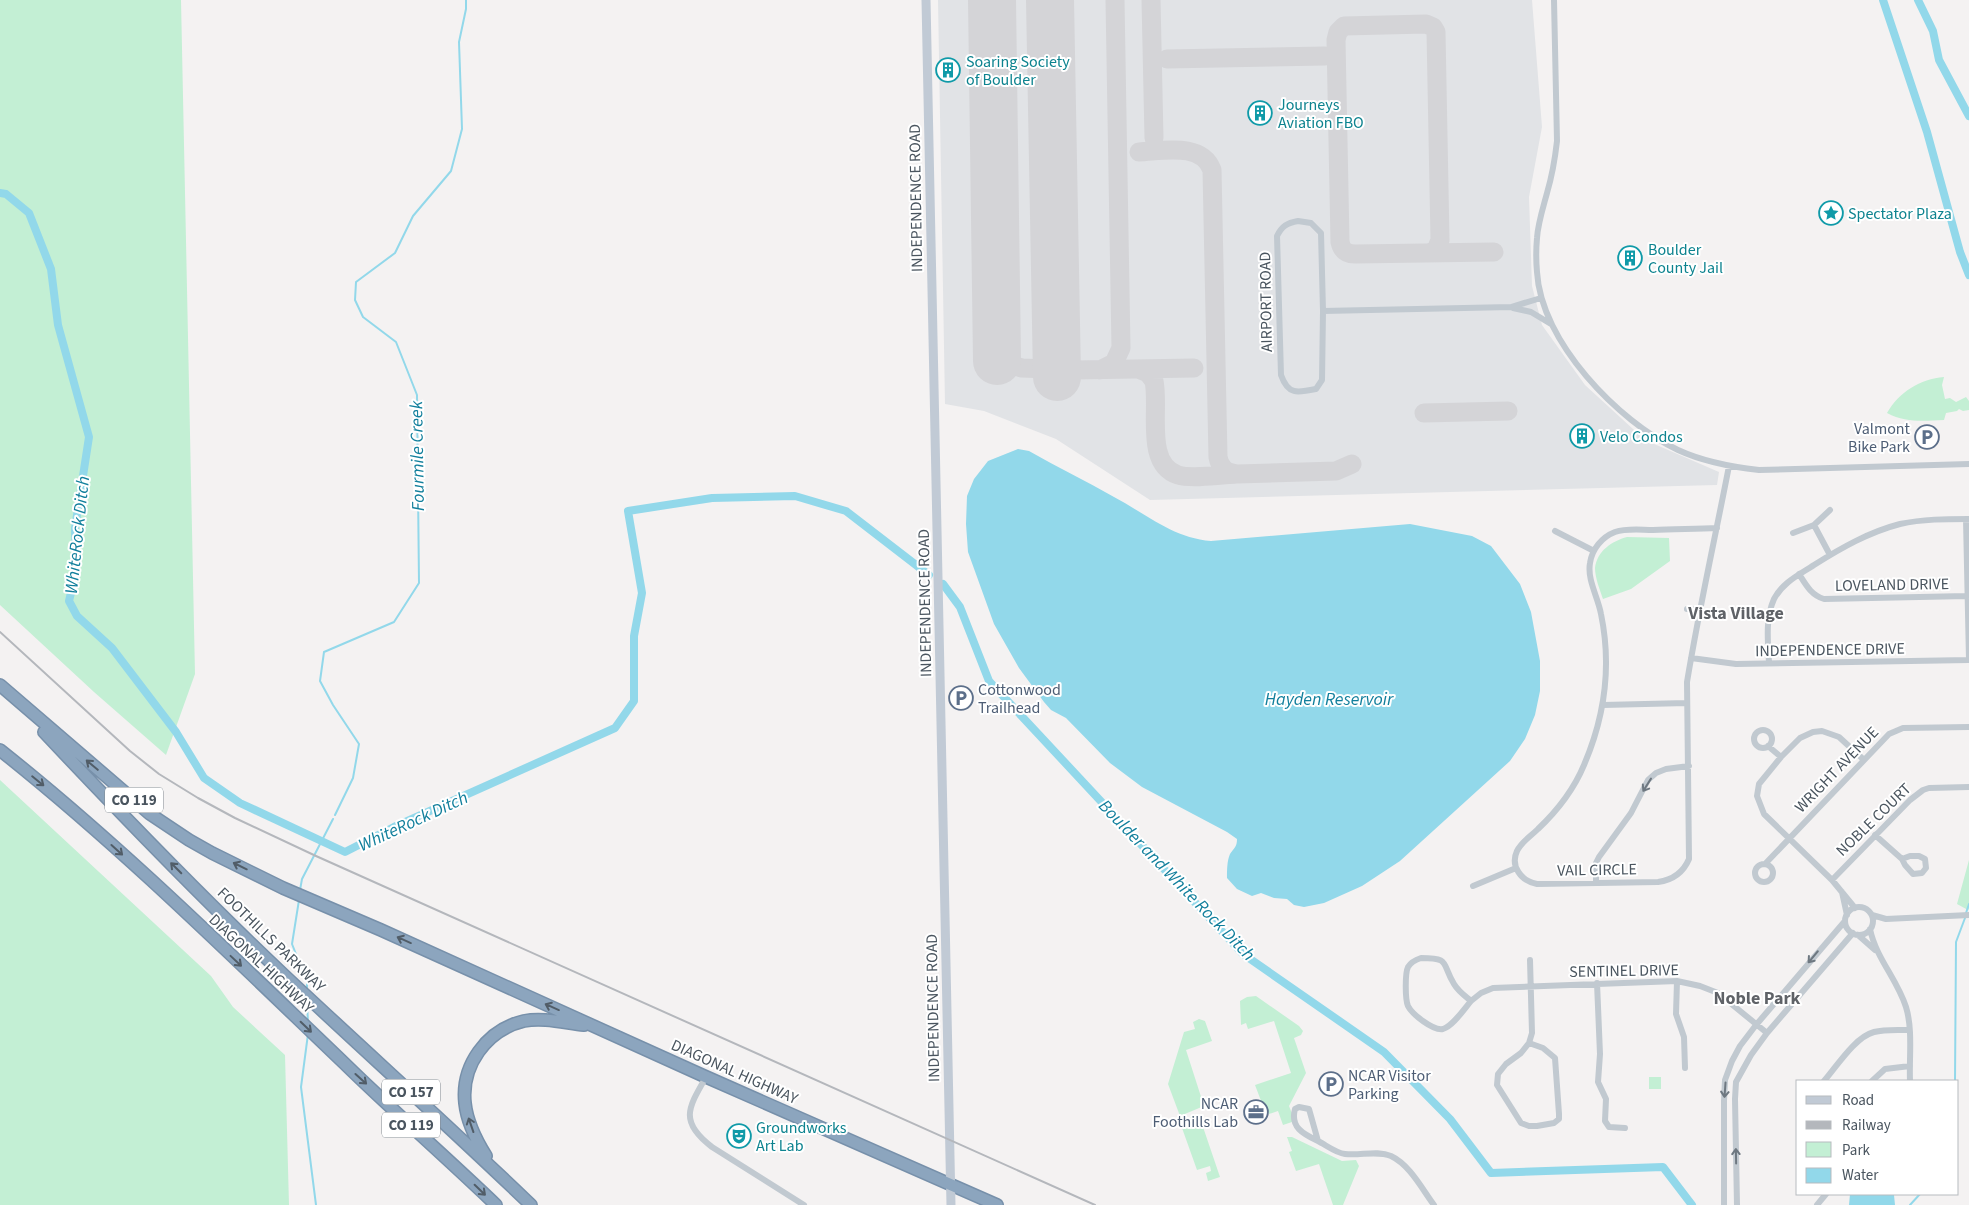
<svg xmlns="http://www.w3.org/2000/svg" width="1969" height="1205" font-family="'Source Sans 3',sans-serif">
<rect width="100%" height="100%" fill="#f4f2f2"/>
<path fill="#e1e3e6" d="M938 0H1532L1542 127 1529 197 1532 286 1542 325 1585 385 1645 440 1719 472 1717 485 1150 500 1056 439 984 411 945 404Z"/>
<path fill="#c3efd4" d="M0 0H181L195 674 166 755 94 692 0 605Z
M1944 377 1942 385 1945 399 1950 398 1956 402 1966 397 1969 401V410L1963 411 1959 409 1957 411 1946 413 1944 420C1923 421 1906 423 1887 413 1899 392 1920 379 1944 377Z
M1627 537 1669 538 1670 561 1631 589 1603 599C1600 590 1595 578 1595 568 1597 551 1612 541 1627 537Z
M0 780 211 976 233 1007 285 1055 289 1205H0Z
M1969 860V909L1968 910 1957 904Z
M1256 996 1299 1026 1303 1031 1301 1035 1294 1038 1306 1073 1289 1106 1295 1121 1283 1125 1278 1111 1269 1114 1266 1105 1263 1106 1255 1085 1291 1073 1274 1021 1248 1029 1246 1023 1241 1025 1240 1001 1247 997Z
M1199 1019 1205 1021 1212 1041 1186 1050 1204 1106 1180 1116 1168 1084 1184 1032 1195 1029 1193 1022Z
M1649 1077H1661V1089H1649Z
M1194 1116C1201 1117 1203 1120 1205 1126L1203 1127 1220 1177 1208 1181 1206 1173 1211 1171 1210 1166 1197 1170 1182 1128 1187 1119Z
M1287 1137H1292L1342 1161 1356 1160 1359 1166 1343 1205H1333L1319 1164 1296 1171 1289 1152 1292 1151Z"/>
<path fill="#92d8ea" d="M1018 449 1029 451C1057 467 1086 481 1114 497 1146 514 1173 538 1211 541L1410 524 1472 536 1491 546 1520 584 1531 612 1540 661V691L1535 715 1525 739 1510 761 1400 861 1362 886 1324 903 1304 907 1294 905 1287 899 1274 898 1261 893 1252 896 1237 889 1227 878C1227 870 1227 861 1230 854 1234 848 1237 847 1237 839L1227 832 1142 787 1110 763 1066 718 1051 710 1044 702 1019 668 994 624 968 552 966 524 967 496 974 479 988 461Z
M1850 1194H1891L1894 1195 1895 1205H1849Z"/>
<g fill="none" stroke-linecap="round" stroke-linejoin="round">
<path stroke="#92d8ea" stroke-width="2" d="M335 815 353 778 359 744 333 705 320 681 324 652 394 622 419 583 417 395 396 342 363 317 355 300 356 282 395 253 413 216 451 171 462 129 459 42 466 9V0
M300 890 302 879 333 819
M299 900 292 944 307 982V992
M1966 913 1969 904
M307 1004 308 1022
M308 1034 301 1087 316 1205
M1955 1081 1956 942 1965 918
M1910 1205 1920 1194"/>
<path stroke="#92d8ea" stroke-width="8" d="M1883 0 1927 132 1960 252 1969 275
M1918 0 1933 31 1939 60 1969 116
M0 193 6 194 29 213 51 269 58 325 89 437 75 528 76 572 69 601 77 616 112 648 176 732 204 778 240 803 345 852 394 827 615 728 634 701V636L642 593 628 511 712 498 795 496 846 511 929 575
M943 584 960 607 989 681 1243 954 1384 1052 1450 1119 1491 1173 1663 1167 1692 1205"/>
<path stroke="#d4d4d7" stroke-width="19" d="M1151 0 1154 138
M1167 59 1325 56
M1139 152C1163 151 1202 142 1212 170L1218 457C1220 468 1226 473 1237 474L1336 471 1352 464
M1429 253 1436 250 1440 240 1436 32 1433 27 1426 24 1344 26 1338 32 1336 40 1340 242C1342 251 1347 254 1355 254L1494 252
M1057 344 1061 357 1075 370 1194 368
M997 361 1022 368 1075 370
M1138 369 1148 373 1154 381C1160 408 1144 464 1178 475 1191 479 1221 475 1236 474
M1100 370 1114 363 1121 348 1115 0
M1424 413 1508 411"/>
<path stroke="#d4d4d7" stroke-width="48" d="M992 0 997 361
M1050 0 1057 377"/>
<g stroke="#7790aa" stroke-width="14">
<path id="highway" d="M0 685 150 814 189 840 212 853 283 888 381 930 704 1076 997 1205
M44 732C122 815 202 898 285 976 367 1053 450 1127 531 1205
M0 750C121 846 232 956 344 1063 393 1111 446 1157 496 1205
M486 1156C476 1140 467 1122 465 1103 461 1066 486 1030 524 1021 543 1017 565 1023 584 1025"/>
</g>
<path stroke="#c1c9d0" stroke-width="6" d="M1554 0 1557 141C1555 159 1552 176 1547 193 1543 208 1538 223 1537 238 1536 249 1536 261 1537 272 1541 342 1618 421 1678 450 1704 462 1732 467 1759 470L1969 464
M1298 221 1311 223 1321 233 1323 311 1322 380 1316 389C1297 393 1288 395 1281 375L1277 236C1282 226 1287 223 1298 221Z
M1513 308 1531 312 1551 324
M1323 311 1511 307 1541 298
M1966 519 1969 660
M1814 525 1830 555
M1717 528C1696 529 1674 529 1653 530 1641 530 1627 528 1615 532 1602 537 1592 549 1590 563 1587 580 1598 597 1601 614 1612 667 1605 716 1584 765 1574 789 1557 811 1538 829 1531 836 1521 842 1517 851 1510 866 1521 881 1537 884L1658 882C1673 880 1683 873 1689 859L1687 682C1699 609 1715 538 1729 466
M1555 531 1594 551
M1793 533 1814 525 1830 510
M1799 574C1806 585 1811 595 1824 599L1967 596
M1687 609 1701 610
M1691 658 1736 664 1969 660
M1769 663C1768 642 1765 619 1774 599 1783 582 1799 575 1814 565 1841 548 1869 532 1900 524 1923 519 1946 519 1969 519
M1603 705 1687 703
M1754 739a9 9 0 1 1 18 0a9 9 0 1 1-18 0Z
M1768 746 1781 757
M1875 835 1902 859
M1910 856H1919L1925 859 1926 868 1922 873 1913 874 1905 865 1902 859Z
M1755 873a9 9 0 1 1 18 0a9 9 0 1 1-18 0Z
M1765 864 1889 734 1903 728 1969 727
M1832 880 1910 800 1923 790 1929 788 1969 787
M1596 883V863L1599 857 1631 813 1648 780 1656 773 1666 769 1689 766
M1473 886 1516 868
M1842 892 1847 915
M1845 921a14 14 0 1 1 28 0a14 14 0 1 1-28 0Z
M1855 908 1832 880 1764 814 1757 796 1759 784 1781 757 1800 738 1813 732 1822 731 1839 737 1863 759
M1872 915 1886 919 1969 915
M1870 929C1876 958 1897 979 1906 1007 1913 1030 1909 1058 1910 1081
M1858 935 1875 950
M1421 958C1451 958 1441 963 1454 984 1458 991 1465 996 1471 1001 1464 1009 1453 1026 1443 1029 1433 1031 1412 1014 1408 1006 1405 999 1405 973 1408 967 1411 962 1415 960 1421 958Z
M1677 981 1676 1014 1684 1037 1685 1068
M1597 983 1600 1054 1598 1082 1606 1099 1605 1121 1609 1127 1625 1128
M1471 1001 1481 993 1493 988 1677 981 1700 986 1718 993 1767 1033
M1529 1043 1543 1048 1555 1058 1559 1114V1119L1554 1123 1537 1126H1529L1521 1123 1497 1085 1498 1074 1506 1064 1521 1053Z
M1529 1043 1532 1033 1530 960
M706 1077C688 1108 679 1122 712 1147L804 1205
M1824 1081C1837 1066 1855 1037 1874 1032 1885 1029 1898 1030 1909 1030
M1872 1081 1885 1069 1910 1066
M1318 1141C1303 1134 1290 1127 1295 1109L1299 1107 1309 1109 1318 1141C1326 1145 1336 1153 1345 1154 1360 1156 1377 1150 1391 1156 1410 1165 1422 1189 1434 1205
M1724 1205V1101L1725 1080 1732 1061 1740 1046 1756 1025 1845 921
M1737 1205 1735 1099 1736 1082 1751 1055 1767 1033 1853 933
M1817 1205 1826 1194"/>
<path stroke="#c1cad5" stroke-width="9" d="M926 0 951 1205"/>
<use href="#highway" stroke="#8ca5be" stroke-width="11"/>
<path stroke="#b4b7bc" stroke-width="2" d="M0 632 130 751 159 774 198 798 235 818 316 856 1095 1205"/>
</g>
<defs><path id="oneway-shaft" d="M-6 0H5M1.5-3L5.5 0L1.5 3" fill="none" stroke-width="1.6" stroke-linecap="round" stroke-linejoin="round" transform="scale(1.25)"/></defs>
<g stroke="#515d68">
<use href="#oneway-shaft" transform="translate(92 765) rotate(-140)"/>
<use href="#oneway-shaft" transform="translate(38 781) rotate(39)"/>
<use href="#oneway-shaft" transform="translate(117 850) rotate(42)"/>
<use href="#oneway-shaft" transform="translate(240 866) rotate(-154)"/>
<use href="#oneway-shaft" transform="translate(176 868) rotate(-135)"/>
<use href="#oneway-shaft" transform="translate(404 940) rotate(-156)"/>
<use href="#oneway-shaft" transform="translate(236 961) rotate(43)"/>
<use href="#oneway-shaft" transform="translate(552 1007) rotate(-156)"/>
<use href="#oneway-shaft" transform="translate(306 1027) rotate(44)"/>
<use href="#oneway-shaft" transform="translate(361 1079) rotate(42)"/>
<use href="#oneway-shaft" transform="translate(471 1125) rotate(-109)"/>
<use href="#oneway-shaft" transform="translate(480 1190) rotate(44)"/>
</g>
<g stroke="#6e7881">
<use href="#oneway-shaft" transform="translate(1647 785) rotate(122)"/>
<use href="#oneway-shaft" transform="translate(1813 957) rotate(130)"/>
<use href="#oneway-shaft" transform="translate(1725 1090) rotate(94)"/>
<use href="#oneway-shaft" transform="translate(1736 1156) rotate(-91)"/>
</g>
<defs>
<g id="building-ring" transform="scale(1.25)"><circle r="9.5" fill="#fff" stroke="#0f9aa8" stroke-width="1.5"/><path d="M-4-6H4V6H1V3H-1V6H-4ZM-2.5-4.3h1.7v1.8h-1.7ZM.8-4.3h1.7v1.8H.8ZM-2.5-1h1.7V.8h-1.7ZM.8-1h1.7V.8H.8Z" fill="#0f9aa8"/></g>
<g id="sight-ring" transform="scale(1.25)"><circle r="9.5" fill="#fff" stroke="#0f9aa8" stroke-width="1.5"/><path d="M0-6L1.8-2.2L6-1.7L2.9 1.2L3.7 5.4L0 3.3L-3.7 5.4L-2.9 1.2L-6-1.7L-1.8-2.2Z" fill="#0f9aa8"/></g>
<g id="parking-ring" transform="scale(1.25)"><circle r="9.5" fill="#fff" stroke="#5c6f8a" stroke-width="1.5"/><path d="M-3.5-5.5H1a3.5 3.5 0 0 1 0 7H-1V5.5H-3.5ZM-1-3.4V-.6H.8a1.4 1.4 0 0 0 0-2.8Z" fill="#5c6f8a"/></g>
<g id="office-ring" transform="scale(1.25)"><circle r="9.5" fill="#fff" stroke="#5c6f8a" stroke-width="1.5"/><path d="M-6-3h4V-5.5h4V-3h4V5H-6ZM-1-4.5V-3h2v-1.5ZM-6 0V1H6V0Z" fill="#5c6f8a"/></g>
<g id="theatre-ring" transform="scale(1.25)"><circle r="9.5" fill="#fff" stroke="#0f9aa8" stroke-width="1.5"/><path d="M-5-5.5Q0-4 5-5.5V0Q5 5 0 6Q-5 5-5 0ZM-3.3-2.5H-1v1.5H-3.3ZM1-2.5H3.3v1.5H1ZM-2.8 1Q0 5.5 2.8 1Z" fill="#0f9aa8"/></g>
</defs>
<g fill-rule="evenodd">
<use href="#building-ring" x="948" y="70"/>
<use href="#building-ring" x="1260" y="113"/>
<use href="#sight-ring" x="1831" y="213"/>
<use href="#building-ring" x="1630" y="258"/>
<use href="#building-ring" x="1582" y="436"/>
<use href="#parking-ring" x="1927" y="437"/>
<use href="#parking-ring" x="961" y="698"/>
<use href="#parking-ring" x="1331" y="1084"/>
<use href="#office-ring" x="1256" y="1112"/>
<use href="#theatre-ring" x="739" y="1136"/>
</g>
<g text-anchor="middle" stroke-width="4" stroke-linejoin="round" paint-order="stroke">
<g fill="#fff" stroke="#80888f" stroke-width="1">
<rect x="105" y="787.5" width="58" height="25" rx="4"/>
<rect x="382" y="1079.5" width="58" height="25" rx="4"/>
<rect x="382" y="1112.5" width="58" height="25" rx="4"/>
</g>
<g font-size="15" font-weight="bold" fill="#4a555f">
<text x="134" y="805">CO 119</text>
<text x="411" y="1097">CO 157</text>
<text x="411" y="1130">CO 119</text>
</g>
<g font-size="16" fill="#0d838f" stroke="#fff" text-anchor="start">
<text x="966" y="67">Soaring Society<tspan x="966" dy="18">of Boulder</tspan></text>
<text x="1278" y="110">Journeys<tspan x="1278" dy="18">Aviation FBO</tspan></text>
<text x="1848" y="219">Spectator Plaza</text>
<text x="1648" y="255">Boulder<tspan x="1648" dy="18">County Jail</tspan></text>
<text x="1600" y="442">Velo Condos</text>
<text x="756" y="1133">Groundworks<tspan x="756" dy="18">Art Lab</tspan></text>
</g>
<g font-size="16" fill="#4a555f" stroke="#fff">
<text transform="translate(915 198) rotate(-91)" y="6">INDEPENDENCE ROAD</text>
<text transform="translate(1265 302) rotate(-91)" y="6">AIRPORT ROAD</text>
<text transform="translate(1892 584) rotate(-1)" y="6">LOVELAND DRIVE</text>
<text transform="translate(924 603) rotate(-91)" y="6">INDEPENDENCE ROAD</text>
<text transform="translate(1830 649) rotate(-1)" y="6">INDEPENDENCE DRIVE</text>
<text transform="translate(1836 769) rotate(-46)" y="6">WRIGHT AVENUE</text>
<text transform="translate(1873 819) rotate(-44)" y="6">NOBLE COURT</text>
<text transform="translate(1597 869) rotate(-1)" y="6">VAIL CIRCLE</text>
<text transform="translate(272 939) rotate(44)" y="6">FOOTHILLS PARKWAY</text>
<text transform="translate(262 963) rotate(43)" y="6">DIAGONAL HIGHWAY</text>
<text transform="translate(1624 970) rotate(-1)" y="6">SENTINEL DRIVE</text>
<text transform="translate(932 1008) rotate(-91)" y="6">INDEPENDENCE ROAD</text>
<text transform="translate(735 1071) rotate(24)" y="6">DIAGONAL HIGHWAY</text>
</g>
<g font-size="16" fill="#4e5e75" stroke="#fff" text-anchor="end">
<text x="1910" y="434">Valmont<tspan x="1910" dy="18">Bike Park</tspan></text>
<text x="978" y="695" text-anchor="start">Cottonwood<tspan x="978" dy="18">Trailhead</tspan></text>
<text x="1348" y="1081" text-anchor="start">NCAR Visitor<tspan x="1348" dy="18">Parking</tspan></text>
<text x="1238" y="1109">NCAR<tspan x="1238" dy="18">Foothills Lab</tspan></text>
</g>
<g font-size="18" font-style="italic" fill="#117f9c" stroke="#fff">
<text transform="translate(417 456) rotate(-91)" y="6">Fourmile Creek</text>
<text transform="translate(77 535) rotate(-84)" y="6">WhiteRock Ditch</text>
<text x="1329" y="705">Hayden Reservoir</text>
<text transform="translate(413 821) rotate(-25)" y="6">WhiteRock Ditch</text>
<text transform="translate(1177 880) rotate(46)" y="6">Boulder and White Rock Ditch</text>
</g>
<g font-size="18" font-weight="bold" fill="#5f6267" stroke="#fff">
<text x="1736" y="619">Vista Village</text>
<text x="1757" y="1004">Noble Park</text>
</g>
</g>
<rect x="1796" y="1080" width="162" height="115" fill="#ffffff" stroke="#b7bbbf"/>
<rect x="1806" y="1096" width="25" height="8" fill="#c1cad5" stroke="#b7bbbf"/>
<text x="1842" y="1105" font-size="15" fill="#4a555f">Road</text>
<rect x="1806" y="1121" width="25" height="8" fill="#b4b7bc" stroke="#b7bbbf"/>
<text x="1842" y="1130" font-size="15" fill="#4a555f">Railway</text>
<rect x="1806" y="1142" width="25" height="15" fill="#c3efd4" stroke="#b7bbbf"/>
<text x="1842" y="1155" font-size="15" fill="#4a555f">Park</text>
<rect x="1806" y="1168" width="25" height="15" fill="#92d8ea" stroke="#b7bbbf"/>
<text x="1842" y="1180" font-size="15" fill="#4a555f">Water</text>
</svg>
